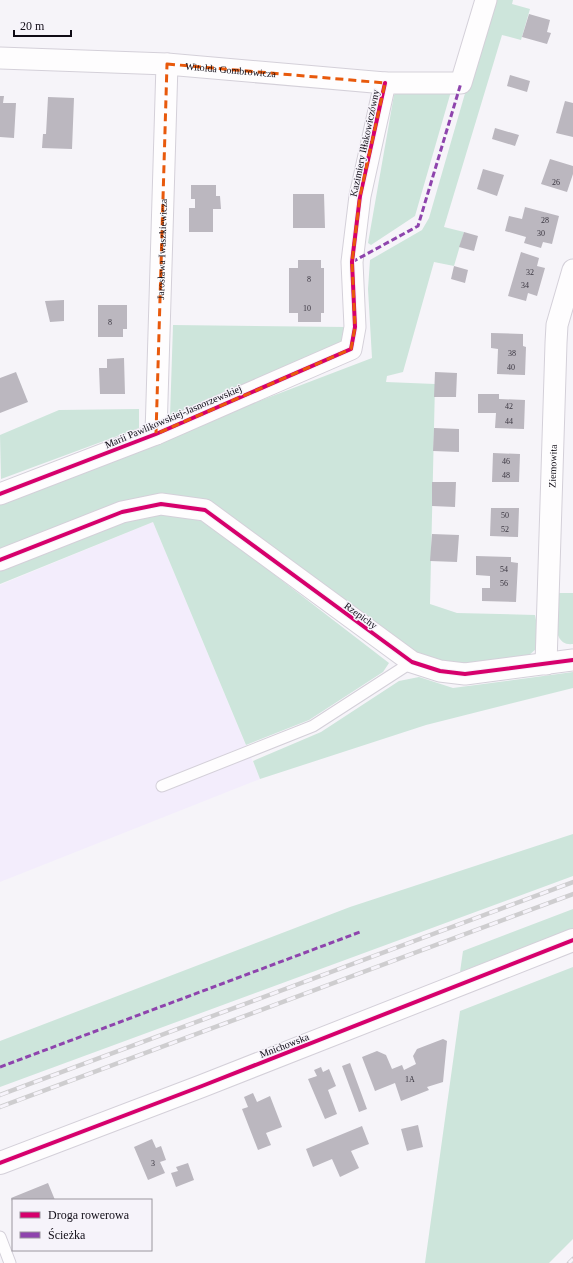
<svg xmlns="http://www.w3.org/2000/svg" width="573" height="1263" font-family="'Times New Roman',serif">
<rect width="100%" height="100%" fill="#f6f4f9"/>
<path fill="#f3edfc" d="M153 522 260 779 0 882V585Z"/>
<path fill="#cde5db" d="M492 0H513L512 4 530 9 521 40 502 35 444 227 464 232 454 266 434 262 403 372 387 376 386 382 435 384 430 604 457 613 535 615 537 625 536 649 528 656 462 665 442 662 416 654 206 500 0 551V500L372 358 368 289 370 260 422 230 429 218Z
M404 87 452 88 415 216 371 245 368 243 394 95Z
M173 325 346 327 345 348 170 417Z
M139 409V428L1 479 0 435 59 410Z
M158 512 206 522 389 663 383 672 309 720 246 745 153 522 0 584V568L118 521Z
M558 593H573V644C549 647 557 608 558 593Z
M573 672V688L426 725 260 779 253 761 321 732 399 681 419 677 453 688Z
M573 834V876L0 1087V1041L350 907Z
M573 909V929L460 972 463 951Z
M573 967V1239L549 1263H425L460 1011Z"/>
<path fill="#bbb7bf" d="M529 14 550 20 547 32 551 33 547 44 522 37Z
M510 75 530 81 527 92 507 86Z
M0 96H4L3 103H16L14 138 0 137Z
M48 97 74 98 72 149 42 148 43 134H46Z
M565 101 573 103V137L556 133Z
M495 128 519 135 515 146 492 139Z
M550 159 573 166V174L567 192 541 184Z
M483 169 504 175 497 196 477 189Z
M191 185H216V196H220L221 209H213V232H189V208H195V199H191Z
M293 194H324L325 228H293Z
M525 207 559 216 552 244 543 242 541 248 524 243 526 237 505 231 509 216 522 219Z
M464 232 478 236 474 251 459 247Z
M521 252 539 258 537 266 545 268 537 296 528 293 526 301 508 296Z
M298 260H321V268H324V313H321V322H298V313H289V268H298Z
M454 266 468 270 465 283 451 279Z
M64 300V321L50 322 45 301Z
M98 305H127V329H123V337H98Z
M491 333 523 334V346L526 347 525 375 497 374 498 349 491 348Z
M124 358 125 394H100L99 368H107V359Z
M16 372 28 402 0 413V378Z
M435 372 457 373 456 397H434Z
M478 394H499V399L525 400 524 429 495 428 496 413H478Z
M434 428 459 429V452L433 451Z
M493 453 520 454 519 482H492Z
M432 482H456L455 507 432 506Z
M491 508H519L518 537 490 536Z
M432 534 459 535 457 562 430 561Z
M476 556 511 557V562L518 563 516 602 482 601V588H490V576L476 575Z
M443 1039 447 1041 443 1082 427 1087 429 1090 401 1101 395 1083 375 1091 362 1057 377 1051 386 1055 392 1069 402 1065 404 1070 416 1064 413 1056 417 1049Z
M350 1063 367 1109 359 1112 342 1066Z
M321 1067 323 1072 329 1069 336 1086 328 1090 337 1114 325 1119 308 1079 317 1076 314 1070Z
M253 1093 257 1102 270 1096 282 1127 266 1133 271 1145 258 1150 242 1109 248 1107 244 1097Z
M418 1125 423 1147 407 1151 401 1129Z
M362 1126 369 1144 351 1151 359 1168 340 1177 332 1159 313 1167 306 1149Z
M152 1139 156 1148 161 1146 166 1160 160 1162 165 1173 148 1180 134 1147Z
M188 1163 194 1180 176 1187 171 1173 178 1171 176 1167Z
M48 1183 55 1200H13V1204L11 1198Z"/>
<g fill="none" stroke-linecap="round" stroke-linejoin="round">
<g stroke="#d4d0d9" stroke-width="13">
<path id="service" d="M162 786 313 726 412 662
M0 1237 10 1263"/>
</g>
<g stroke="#d4d0d9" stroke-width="23">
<g id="minor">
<path id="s1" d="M0 58 167 64 385 83H461L486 0"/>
<path id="s2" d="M156 434 167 64"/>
<path d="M0 494 156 434 351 349 355 327 352 262 360 196 385 83"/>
<path d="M0 560 122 512 161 504 205 510 412 662 440 671 465 674 573 660"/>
<path id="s3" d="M546 664 556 343 557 325 573 270"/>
</g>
</g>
<g stroke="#d4d0d9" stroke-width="24">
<path id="tertiary" d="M0 1163 202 1086 573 940"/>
</g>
<use href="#service" stroke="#fefdfe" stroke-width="11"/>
<use href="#minor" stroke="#fefdfe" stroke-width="21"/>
<use href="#tertiary" stroke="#fefdfe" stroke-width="22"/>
<g stroke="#cecdcf" stroke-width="4.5">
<path id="rail" d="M0 1095 573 882
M0 1107 573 894
M569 1263 573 1259"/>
</g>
<use href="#rail" stroke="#f6f3fa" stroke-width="3" stroke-dasharray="9" stroke-linecap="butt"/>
<path stroke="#8e44ad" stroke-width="3" stroke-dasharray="6 3" stroke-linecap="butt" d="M352 262 418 226 461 83
M0 1067 360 932"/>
<g stroke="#f6f3fa" stroke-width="6">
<path id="cycleway" d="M0 494 156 434 351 349 355 327 352 262 360 196 385 83
M0 560 122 512 161 504 205 510 412 662 440 671 465 674 573 660
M0 1163 202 1086 573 940"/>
</g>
<use href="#cycleway" stroke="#d6006c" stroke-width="4"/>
</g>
<path fill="none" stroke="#e8590c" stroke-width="3" stroke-dasharray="8 5" stroke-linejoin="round" d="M167 64 385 83 360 196 352 262 355 327 351 349 156 434Z"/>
<g text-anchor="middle" stroke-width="3" stroke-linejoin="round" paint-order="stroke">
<g font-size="8" fill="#3a3640">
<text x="556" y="185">26</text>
<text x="545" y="223">28</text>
<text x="541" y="236">30</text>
<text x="530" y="275">32</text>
<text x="309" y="282">8</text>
<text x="525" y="288">34</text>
<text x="307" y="311">10</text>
<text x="110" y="325">8</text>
<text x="512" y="356">38</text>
<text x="511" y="370">40</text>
<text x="509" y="409">42</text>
<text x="509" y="424">44</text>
<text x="506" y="464">46</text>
<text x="506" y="478">48</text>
<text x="505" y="518">50</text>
<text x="505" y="532">52</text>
<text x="504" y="572">54</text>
<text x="504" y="586">56</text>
<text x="410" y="1082">1A</text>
<text x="153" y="1166">3</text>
</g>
<g font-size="10" fill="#0f0b15" stroke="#f6f3fa">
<text dy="4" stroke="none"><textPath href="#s1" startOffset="231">Witolda Gombrowicza</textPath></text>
<text transform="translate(364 143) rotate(-78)" y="4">Kazimiery Iłłakowiczówny</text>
<text dy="4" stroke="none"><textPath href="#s2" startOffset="185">Jarosława Iwaszkiewicza</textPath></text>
<text transform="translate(173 416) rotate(-23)" y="4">Marii Pawlikowskiej-Jasnorzewskiej</text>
<text dy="4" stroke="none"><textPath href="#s3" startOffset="198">Ziemowita</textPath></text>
<text transform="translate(361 615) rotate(36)" y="4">Rzepichy</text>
<text transform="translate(284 1045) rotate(-21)" y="4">Mnichowska</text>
</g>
</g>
<rect x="12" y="1199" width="140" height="52" fill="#f6f3fa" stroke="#9a969e"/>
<rect x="20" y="1212" width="20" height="6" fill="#d6006c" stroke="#9a969e"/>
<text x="48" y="1219" font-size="12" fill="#0f0b15">Droga rowerowa</text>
<rect x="20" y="1232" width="20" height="6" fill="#8e44ad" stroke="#9a969e"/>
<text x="48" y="1239" font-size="12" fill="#0f0b15">Ścieżka</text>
<path d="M14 30v6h57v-6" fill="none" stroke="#0f0b15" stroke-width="2"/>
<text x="20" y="30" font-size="12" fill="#0f0b15" stroke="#f6f3fa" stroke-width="3" paint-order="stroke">20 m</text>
</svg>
